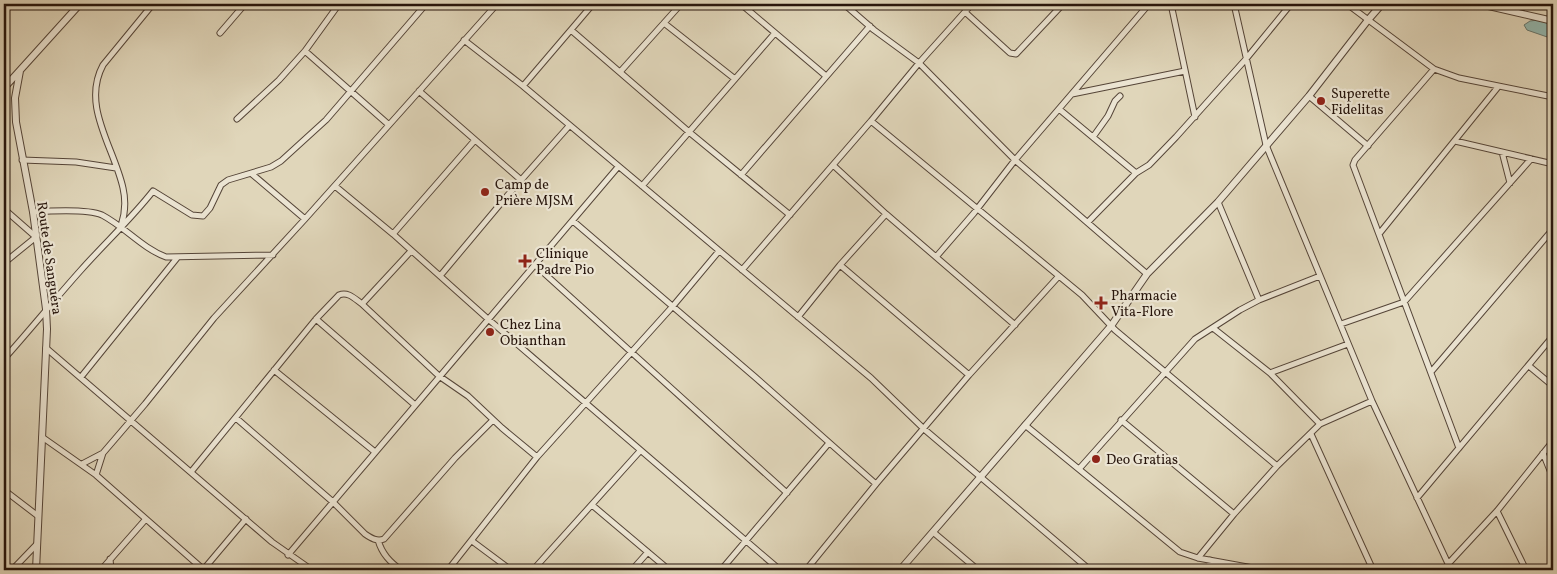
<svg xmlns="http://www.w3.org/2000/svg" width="1557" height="574" font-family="Vollkorn,serif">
<rect width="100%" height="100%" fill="#e0d6ba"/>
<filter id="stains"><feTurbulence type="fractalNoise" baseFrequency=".004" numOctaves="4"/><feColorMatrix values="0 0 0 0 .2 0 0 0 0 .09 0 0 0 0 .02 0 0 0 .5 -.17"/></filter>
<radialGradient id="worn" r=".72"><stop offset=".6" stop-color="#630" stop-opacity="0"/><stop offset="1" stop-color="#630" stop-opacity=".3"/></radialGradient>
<path fill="#94b9b0" stroke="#68776e" d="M1546 19 1553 20V39L1527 30 1524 25 1530 21Z"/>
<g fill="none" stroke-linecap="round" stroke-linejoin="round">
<g stroke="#554538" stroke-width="7">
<path id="minor" d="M741 4 826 76
M844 4 874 30 919 63 1015 160 1147 274
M1171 4 1195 117
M1234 4 1266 145 1372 401 1451 570
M1347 4 1434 69 1459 78 1553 97
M965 12 1010 53 1016 54 1063 4
M664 23 735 79
M571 30 689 132 790 215
M220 33 245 4
M464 40 523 86 871 378 924 429 1090 570
M305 51 389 125
M1434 69 1355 160 1353 165 1459 448
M620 72 681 4
M523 86 593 4
M419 91 521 180
M1072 94 1185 71
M1309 96 1368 146
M1059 109 1136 173
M237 119 279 80 305 51 339 4
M871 121 1082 295 1115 330 1277 466
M1093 137 1108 116 1115 101 1120 96
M1455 141 1553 164
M1502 152 1510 183
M22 160 76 162 116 168
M833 165 886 214 1015 325
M252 174 305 219
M741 175 870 26
M335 186 393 234 488 319 780 570
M642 186 775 33
M1218 202 1259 300
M4 209 36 237 4 263
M33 212C48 211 88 209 102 215 125 227 142 248 166 257L273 255
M573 221 755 377 876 484
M1088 222 1136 173 1149 165 1176 137 1246 59 1291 4
M121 226C125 214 126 201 123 188 114 147 81 106 103 65L153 4
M393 234 475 140
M1379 234 1498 87
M936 257 974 213 1015 160 1149 4
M535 265 787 493
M840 265 969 375
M742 270 871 121 919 63 972 4
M440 276 507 196 569 126
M362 304 411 251
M798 317 840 265 886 214
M316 319 415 405
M1341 324 1404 302 1531 159
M1213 328 1270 373 1320 424
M46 348 272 542 312 570
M4 359C30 330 55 299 81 270 105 243 131 219 153 191L192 215 203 216 210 208 221 185 228 180 271 167 281 161 326 120 426 4
M1529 366 1553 386
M274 370 375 452
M1431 372 1553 229
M1270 373 1348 344
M81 377 177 258
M236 418 333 502 365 534C371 538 377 542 384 539L455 458 493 420
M1121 420 1234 514
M1025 425 1180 552 1198 558 1264 570
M1311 434 1373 570
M42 437 96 475 204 570
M1543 453 1553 478
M82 464 103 453 145 404 214 318 305 219 497 4
M1079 469 1195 339 1240 310 1259 300 1320 276
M191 472 316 319 339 295C348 291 355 299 362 304L439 376 468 396 502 428 537 457
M96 475 103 453
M4 490 38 516
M1417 498 1553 336
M592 505 669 570
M1497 511 1526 570
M933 532 978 570
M378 540C382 554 390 562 401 570
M472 541 511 570
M288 555 618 167
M1198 558 1234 514 1277 466 1320 424 1372 401
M110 559 111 570
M1448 564 1497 511 1553 441
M12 570 37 544
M101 570 145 520
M203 570 246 519
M448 570 537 457 673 306 719 251
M533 570 640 451
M632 570 648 552
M721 570 829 443
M806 570 876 484 969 375 1058 277
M1209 570 1210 560"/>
</g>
<g stroke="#554538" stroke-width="8">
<path id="tertiary" d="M1480 4 1553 21
M20 71 15 98 16 122 33 212 46 309 47 329 36 570
M4 88 80 4
M900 570 1111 326 1147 274 1218 202 1309 96 1368 20 1382 4"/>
</g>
<use href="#minor" stroke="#ebe4d2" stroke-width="5"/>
<use href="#tertiary" stroke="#ebe4d2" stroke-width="6"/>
</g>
<g fill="#8f2418" stroke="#ebe4d2" stroke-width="2">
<circle cx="1321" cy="101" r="5"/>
<circle cx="485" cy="192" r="5"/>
<path d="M522.5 253.5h5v5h5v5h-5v5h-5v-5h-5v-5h5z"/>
<path d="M1098.5 295.5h5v5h5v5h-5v5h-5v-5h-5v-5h5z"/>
<circle cx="490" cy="332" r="5"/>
<circle cx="1096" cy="459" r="5"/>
</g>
<g text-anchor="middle" stroke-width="4.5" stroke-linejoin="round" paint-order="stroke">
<g font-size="14" fill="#27150c" stroke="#ebe4d2" text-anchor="start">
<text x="1331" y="98">Superette<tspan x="1331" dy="16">Fidelitas</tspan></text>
<text x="495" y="189">Camp de<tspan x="495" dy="16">Prière MJSM</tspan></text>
<text x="536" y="258">Clinique<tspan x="536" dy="16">Padre Pio</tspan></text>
<text x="1111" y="300">Pharmacie<tspan x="1111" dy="16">Vita-Flore</tspan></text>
<text x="500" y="329">Chez Lina<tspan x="500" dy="16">Obianthan</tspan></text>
<text x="1106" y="464">Deo Gratias</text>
</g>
<g font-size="14" fill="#27150c" stroke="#ebe4d2">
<text transform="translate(50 258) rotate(82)" y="5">Route de Sanguéra</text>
</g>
</g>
<rect width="1557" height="574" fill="none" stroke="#e0d6ba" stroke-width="20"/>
<rect x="5" y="5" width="1547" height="564" fill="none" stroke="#27150c" stroke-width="2.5"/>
<rect x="10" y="10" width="1537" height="554" fill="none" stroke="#27150c"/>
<rect width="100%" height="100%" filter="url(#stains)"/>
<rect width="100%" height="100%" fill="url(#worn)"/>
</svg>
